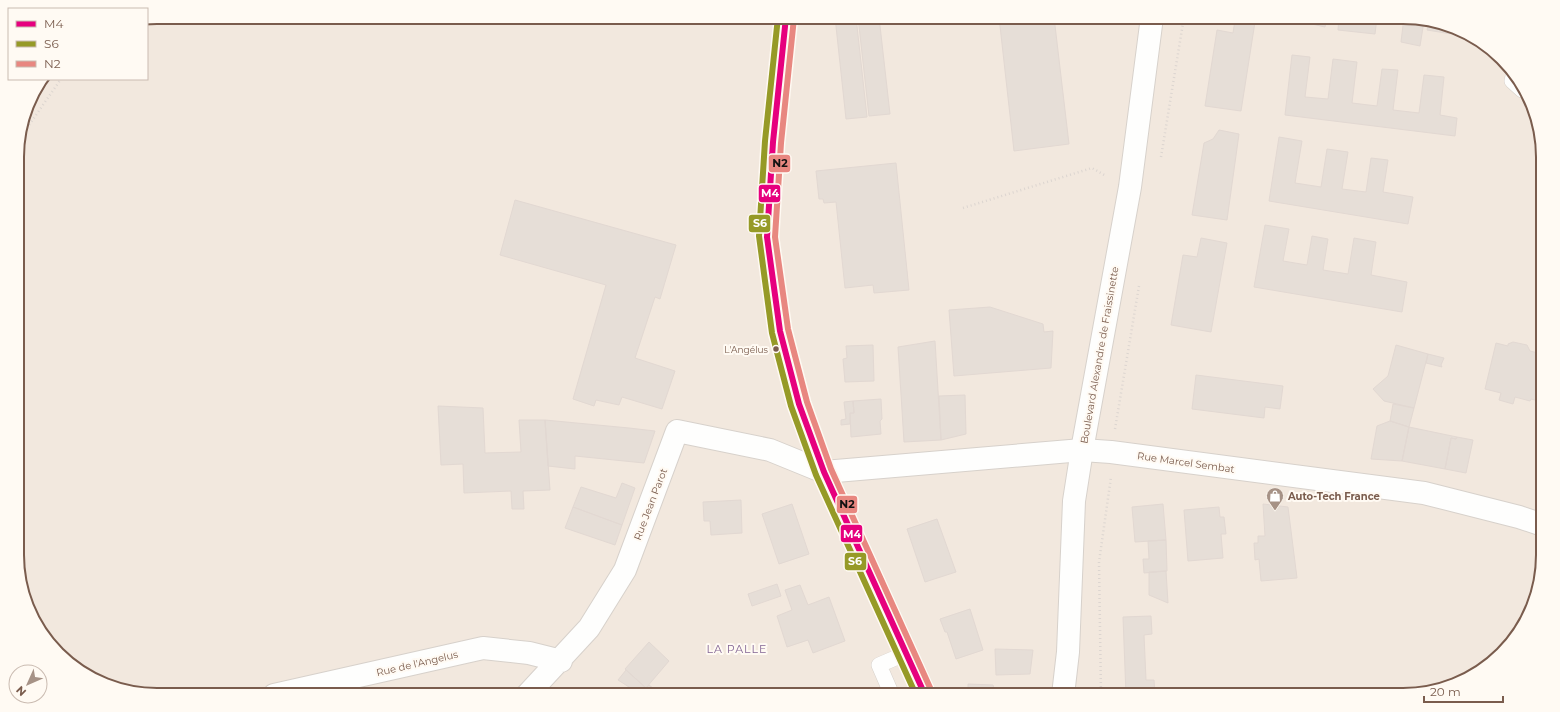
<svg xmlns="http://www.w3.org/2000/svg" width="1560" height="712" font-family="Montserrat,sans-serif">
<rect width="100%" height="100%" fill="#f9f5f0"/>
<path fill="#f2e8de" d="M157 17H1403L1457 28 1514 72 1542 139 1543 555 1532 609 1514 640 1481 671 1412 695H157L103 684 46 640 18 574 17 147 32 95 44 79H147V19Z"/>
<path fill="#e6ded7" stroke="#e2d8d2" d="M835 17H856L867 117 846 119Z
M858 17H879L890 114 869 116Z
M999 17H1054L1069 144 1014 151Z
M1313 17H1327L1325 27 1312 24Z
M1339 17H1377L1375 34 1338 30Z
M1404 17 1424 21 1420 46 1401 42Z
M1235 20 1255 22 1241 111 1205 106 1217 30 1233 33Z
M1429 22 1457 28 1464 33V36L1427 30Z
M1292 55 1310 57 1305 97 1328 99 1333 59 1357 62 1352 103 1377 106 1382 69 1398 70 1393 110 1419 113 1424 75 1444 77 1440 115 1457 118 1455 136 1285 115Z
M1219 130 1239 134 1227 220 1192 215 1204 143 1213 139Z
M1279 137 1302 141 1295 183 1321 187 1327 149 1348 152 1342 189 1366 192 1371 158 1388 160 1383 192 1413 197 1408 224 1269 201Z
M896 163 909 290 874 293 873 285 845 288 836 202 824 203 823 199H819L816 171Z
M515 200 676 245 660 299 655 297 635 358 675 371 662 409 622 397 619 405 596 400 594 406 573 399 606 285 500 255Z
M1265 225 1289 229 1283 261 1307 265 1312 236 1328 239 1323 270 1348 274 1354 238 1376 242 1371 275 1407 282 1402 312 1254 287Z
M1201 238 1227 243 1211 332 1171 325 1183 255 1197 257Z
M990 307 1043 324 1044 332 1053 331 1051 368 954 376 949 310Z
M935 341 941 440 904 442 898 347Z
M1513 342 1527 345 1530 351 1542 354 1543 402 1531 399 1530 401 1515 397 1513 404 1499 400 1501 393 1485 389 1496 343 1508 346V344Z
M873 345 874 381 845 382 843 359 847 358 846 346Z
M1396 345 1428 354 1414 408 1384 401 1373 389 1388 376Z
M1428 354 1444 358 1441 365 1442 367 1426 363Z
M1196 375 1283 386 1280 409 1265 407 1264 418 1192 409Z
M965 395 966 434 941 440 939 396Z
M881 399 882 419 880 421 881 434 851 437 850 413H854L853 401Z
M853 401 854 413H850V424L841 425V420L846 419 844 402Z
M1393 404 1414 408 1409 427 1390 421Z
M438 406 483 408 485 453 521 452 519 420H545L550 490 523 491 524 509H512L511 491 464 493 463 464 441 465Z
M545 420 629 428 655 431 644 463 575 456V469L548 466Z
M1390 421 1409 427 1402 461 1371 459 1377 426Z
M1409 427 1457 437 1456 439 1451 438 1445 469 1402 461Z
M1457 437 1473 440 1466 473 1445 469 1451 438 1456 439Z
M622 483 635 488 622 525 573 507 581 487 616 498Z
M741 500 742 533 711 535 710 521H704L703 502Z
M792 504 809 554 779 564 762 514Z
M1163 504 1166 540 1135 542 1132 507Z
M1263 504 1288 507 1297 578 1261 581 1259 559 1255 560 1254 543H1258V536H1265Z
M573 507 622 525 615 545 565 528Z
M1219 507 1220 517H1224L1226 534H1221L1223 558 1188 561 1184 510Z
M937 519 956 572 925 582 907 529Z
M1166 540 1167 571 1144 573 1143 559H1149L1148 541Z
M1166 571 1168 603 1149 595V572Z
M777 584 781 596 752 606 748 594Z
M800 585 808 605 829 597 845 641 813 653 808 640 787 647 777 616 792 610 785 590Z
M970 609 983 650 956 659 947 632H945L940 619Z
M1151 616 1152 634 1144 635 1146 680H1154L1155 695H1126L1123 617Z
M649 642 669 661 646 688 625 669Z
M995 649 1033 650 1030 674 996 675Z
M626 670 646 688 640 694 618 680Z
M968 684 993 685 994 688H1004V695H968Z
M649 685 658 692 655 695 640 694Z"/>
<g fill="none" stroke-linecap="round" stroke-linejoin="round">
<g stroke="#d7d1cb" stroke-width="16">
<path id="service" d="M1514 72 1512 81 1522 90
M892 695 879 665 907 653"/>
</g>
<g stroke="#d7d1cb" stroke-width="24">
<path id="minor" d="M274 695 483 648 529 653 561 661
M527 695 589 628 625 570 677 431 770 450 824 472 1082 450 1111 452 1424 493 1519 517 1543 525"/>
</g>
<g stroke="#d7d1cb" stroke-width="24">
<path id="tertiary" d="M786 17 773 142 767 237 780 331 799 404 824 472 925 695
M1063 695 1068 652 1074 501 1082 450 1130 187 1152 17"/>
</g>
<path stroke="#dcd5d0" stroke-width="2.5" stroke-dasharray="1 3" stroke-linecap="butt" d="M20 138 61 79
M1161 157 1184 17
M963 208 1092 168 1106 176
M1115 429 1139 286
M1101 695 1099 562 1111 477"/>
<use href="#service" stroke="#fefefd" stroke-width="15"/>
<use href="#minor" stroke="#fefefd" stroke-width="22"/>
<use href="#tertiary" stroke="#fefefd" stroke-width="22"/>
<g stroke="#fffaf3" stroke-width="9">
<path id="bus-1" d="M786 17 773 142 767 237 780 331 799 404 824 472 925 695"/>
</g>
<g stroke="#fffaf3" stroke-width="9">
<path id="bus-2" d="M778 17 765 141 759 236 772 333 791 406 816 475 916 695"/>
</g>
<g stroke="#fffaf3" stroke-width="9">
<path id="bus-3" d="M794 18 781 143 775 237 788 329 807 402 831 469 932 692"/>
</g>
<use href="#bus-1" stroke="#e6007e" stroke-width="6"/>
<use href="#bus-2" stroke="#969a27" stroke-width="6"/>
<use href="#bus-3" stroke="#e88780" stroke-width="6"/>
</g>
<defs>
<g id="shop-pin" transform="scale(0.9)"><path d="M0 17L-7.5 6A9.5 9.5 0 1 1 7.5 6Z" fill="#a69286" stroke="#fffaf3"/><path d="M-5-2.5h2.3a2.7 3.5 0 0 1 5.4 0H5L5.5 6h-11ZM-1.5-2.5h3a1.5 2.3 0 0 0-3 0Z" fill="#fff"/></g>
</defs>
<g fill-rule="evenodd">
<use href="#shop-pin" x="1275" y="496"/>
</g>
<circle fill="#7a5c4d" stroke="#fffaf3" stroke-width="1.5" cx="776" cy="349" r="3.5"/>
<g text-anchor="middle" stroke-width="4" stroke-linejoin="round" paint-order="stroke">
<g font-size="9" fill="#7a5c4d" stroke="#fffaf3" text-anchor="end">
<text x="768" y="353">L'Angélus</text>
</g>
<g font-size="10" fill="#7a5c4d" stroke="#fffaf3">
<text transform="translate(1099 355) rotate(-80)" y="4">Boulevard Alexandre de Fraissinette</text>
<text transform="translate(1186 462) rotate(8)" y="4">Rue Marcel Sembat</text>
<text transform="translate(650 504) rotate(-69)" y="4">Rue Jean Parot</text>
<text transform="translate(417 663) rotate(-13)" y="4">Rue de l'Angelus</text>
</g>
<g font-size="10" font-weight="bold" fill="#7a5c4d" stroke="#fffaf3" text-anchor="start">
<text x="1288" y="500">Auto-Tech France</text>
</g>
<g font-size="11" letter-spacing="1" fill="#846695" stroke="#fffaf3">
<text x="737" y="653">LA PALLE</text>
</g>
</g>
<path d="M0 0H1560V712H0ZM157 24H1403A133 133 0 0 1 1536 157V555A133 133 0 0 1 1403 688H157A133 133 0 0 1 24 555V157A133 133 0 0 1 157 24Z" fill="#fffaf3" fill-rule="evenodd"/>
<path fill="none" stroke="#7a5c4d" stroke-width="2" d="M157 24H1403A133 133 0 0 1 1536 157V555A133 133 0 0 1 1403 688H157A133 133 0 0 1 24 555V157A133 133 0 0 1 157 24Z"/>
<g stroke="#fffaf3" stroke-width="1.5">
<rect x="768" y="154" width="23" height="19" rx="4" fill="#e88780"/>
<rect x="758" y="184" width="23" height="19" rx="4" fill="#e6007e"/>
<rect x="748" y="214" width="23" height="19" rx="4" fill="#969a27"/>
<rect x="836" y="495" width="22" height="19" rx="4" fill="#e88780"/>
<rect x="840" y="524" width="23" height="19" rx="4" fill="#e6007e"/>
<rect x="844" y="552" width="23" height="19" rx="4" fill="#969a27"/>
</g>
<g font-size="11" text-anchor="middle" font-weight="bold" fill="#fff">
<text x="770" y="197">M4</text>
<text x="760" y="227">S6</text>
<text x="852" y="538">M4</text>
<text x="855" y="565">S6</text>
</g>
<g font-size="11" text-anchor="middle" font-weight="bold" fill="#111">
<text x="780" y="167">N2</text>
<text x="847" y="508">N2</text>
</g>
<rect x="8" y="8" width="140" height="72" fill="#fffaf3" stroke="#cabbb1"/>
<rect x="16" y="21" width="20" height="6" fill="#e6007e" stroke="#cabbb1"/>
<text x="44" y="28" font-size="12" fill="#7a5c4d">M4</text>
<rect x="16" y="41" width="20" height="6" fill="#969a27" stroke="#cabbb1"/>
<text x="44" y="48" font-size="12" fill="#7a5c4d">S6</text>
<rect x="16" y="61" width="20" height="6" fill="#e88780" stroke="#cabbb1"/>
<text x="44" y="68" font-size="12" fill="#7a5c4d">N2</text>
<g transform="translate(28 684) rotate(225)"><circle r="19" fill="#fffaf3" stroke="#cabbb1"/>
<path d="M0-3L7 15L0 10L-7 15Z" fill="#a69286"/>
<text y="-6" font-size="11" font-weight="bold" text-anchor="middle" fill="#7a5c4d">N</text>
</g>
<path d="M1424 696v6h79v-6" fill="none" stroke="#7a5c4d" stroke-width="2"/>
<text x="1430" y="696" font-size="12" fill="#7a5c4d" stroke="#fffaf3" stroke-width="3" paint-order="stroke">20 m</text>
</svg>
